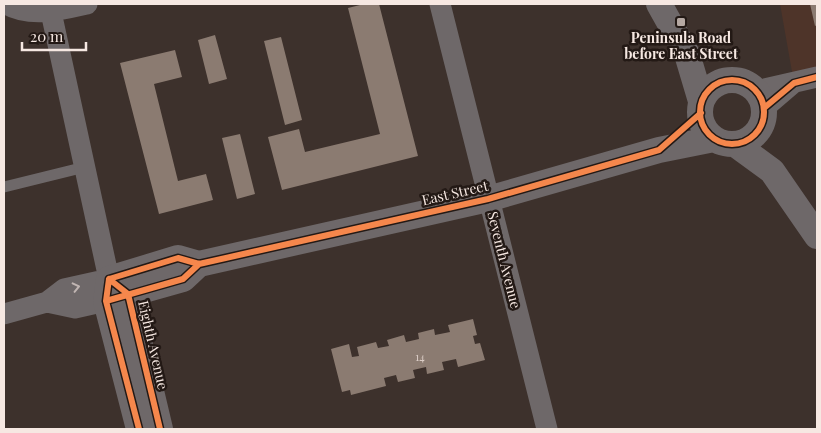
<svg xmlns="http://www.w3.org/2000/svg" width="821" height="433" font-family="'Playfair Display',serif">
<rect width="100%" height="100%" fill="#3d312c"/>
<path fill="#4e3429" d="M780 4H817V77L794 83Z"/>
<path fill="#8b7b71" d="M364 4H379L418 156 282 190 268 137 299 129 305 152 380 134 348 8Z
M810 4H817V25L815 26Z
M215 35 227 79 209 84 198 40Z
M281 37 302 120 285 125 264 41Z
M175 50 182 77 154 84 178 181 206 174 213 200 159 214 120 63Z
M240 134 255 194 237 199 222 138Z
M473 319 477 335 473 336 475 344 480 343 485 360 458 367 456 359 442 362 444 370 427 374 426 367 413 370 415 378 398 382 396 375 384 378 386 386 351 395 350 390 342 392 331 349 349 344 352 357 359 356 357 347 376 342 378 348 389 346 387 340 404 335 406 342 419 339 418 333 434 329 435 335 450 332 448 325Z"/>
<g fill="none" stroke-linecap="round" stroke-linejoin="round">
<path stroke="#6e6869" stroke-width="11" d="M4 187 85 167"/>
<path stroke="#6e6869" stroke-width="21" d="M6 4C31 18 61 10 87 4
M440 4 547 429
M756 91 817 77
M764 108 792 84
M47 302 75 308 106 301
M4 314 47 302 64 289 109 279 51 12"/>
<path stroke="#6e6869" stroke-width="26" d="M659 4 687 54 701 101
M700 112a32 32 0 1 1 64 0a32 32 0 1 1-64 0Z
M735 144 772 171 817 236
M109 279 178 258 199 264 488 199 659 150 714 139
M109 279 128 294 160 429
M109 279 106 301 139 429
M112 299 183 279 199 264"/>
<g stroke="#231915" stroke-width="9">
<path id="cycleway" d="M700 112a32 32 0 1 1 64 0a32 32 0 1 1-64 0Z
M764 108 794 83 817 77
M109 279 178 258 199 264 488 199 659 150 701 113
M109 279 128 294 160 429
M109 279 106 301 139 429
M106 301 183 279 199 264"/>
</g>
<use href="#cycleway" stroke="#f5874c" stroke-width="6"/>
</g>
<defs><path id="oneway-chevron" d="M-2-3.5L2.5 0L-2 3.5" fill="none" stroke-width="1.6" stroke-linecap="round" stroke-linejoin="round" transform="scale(1.25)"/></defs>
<use stroke="#c0b5b2" href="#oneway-chevron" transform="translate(76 287) rotate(-13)"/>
<rect fill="#b5a8a2" stroke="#231915" stroke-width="2" x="676" y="17" width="10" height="10" rx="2.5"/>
<g text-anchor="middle" stroke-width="5" stroke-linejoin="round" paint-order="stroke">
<g font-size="11" fill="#dbcdc6">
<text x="420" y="361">14</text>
</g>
<g font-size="14" font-weight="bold" fill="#f6e8e2" stroke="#231915">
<text x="681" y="43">Peninsula Road<tspan x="681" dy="16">before East Street</tspan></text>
</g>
<g font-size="14" fill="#f6e8e2" stroke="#231915">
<text transform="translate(455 193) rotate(-13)" y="5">East Street</text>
<text transform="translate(504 260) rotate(76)" y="5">Seventh Avenue</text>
<text transform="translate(153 345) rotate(77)" y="5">Eighth Avenue</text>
</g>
</g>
<rect width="821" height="433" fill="none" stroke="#f6e8e2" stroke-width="10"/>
<path d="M22 42v8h64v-8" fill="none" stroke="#f6e8e2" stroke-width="2.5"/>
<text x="30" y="42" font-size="15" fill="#f6e8e2" stroke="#231915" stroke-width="4" paint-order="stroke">20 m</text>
</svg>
